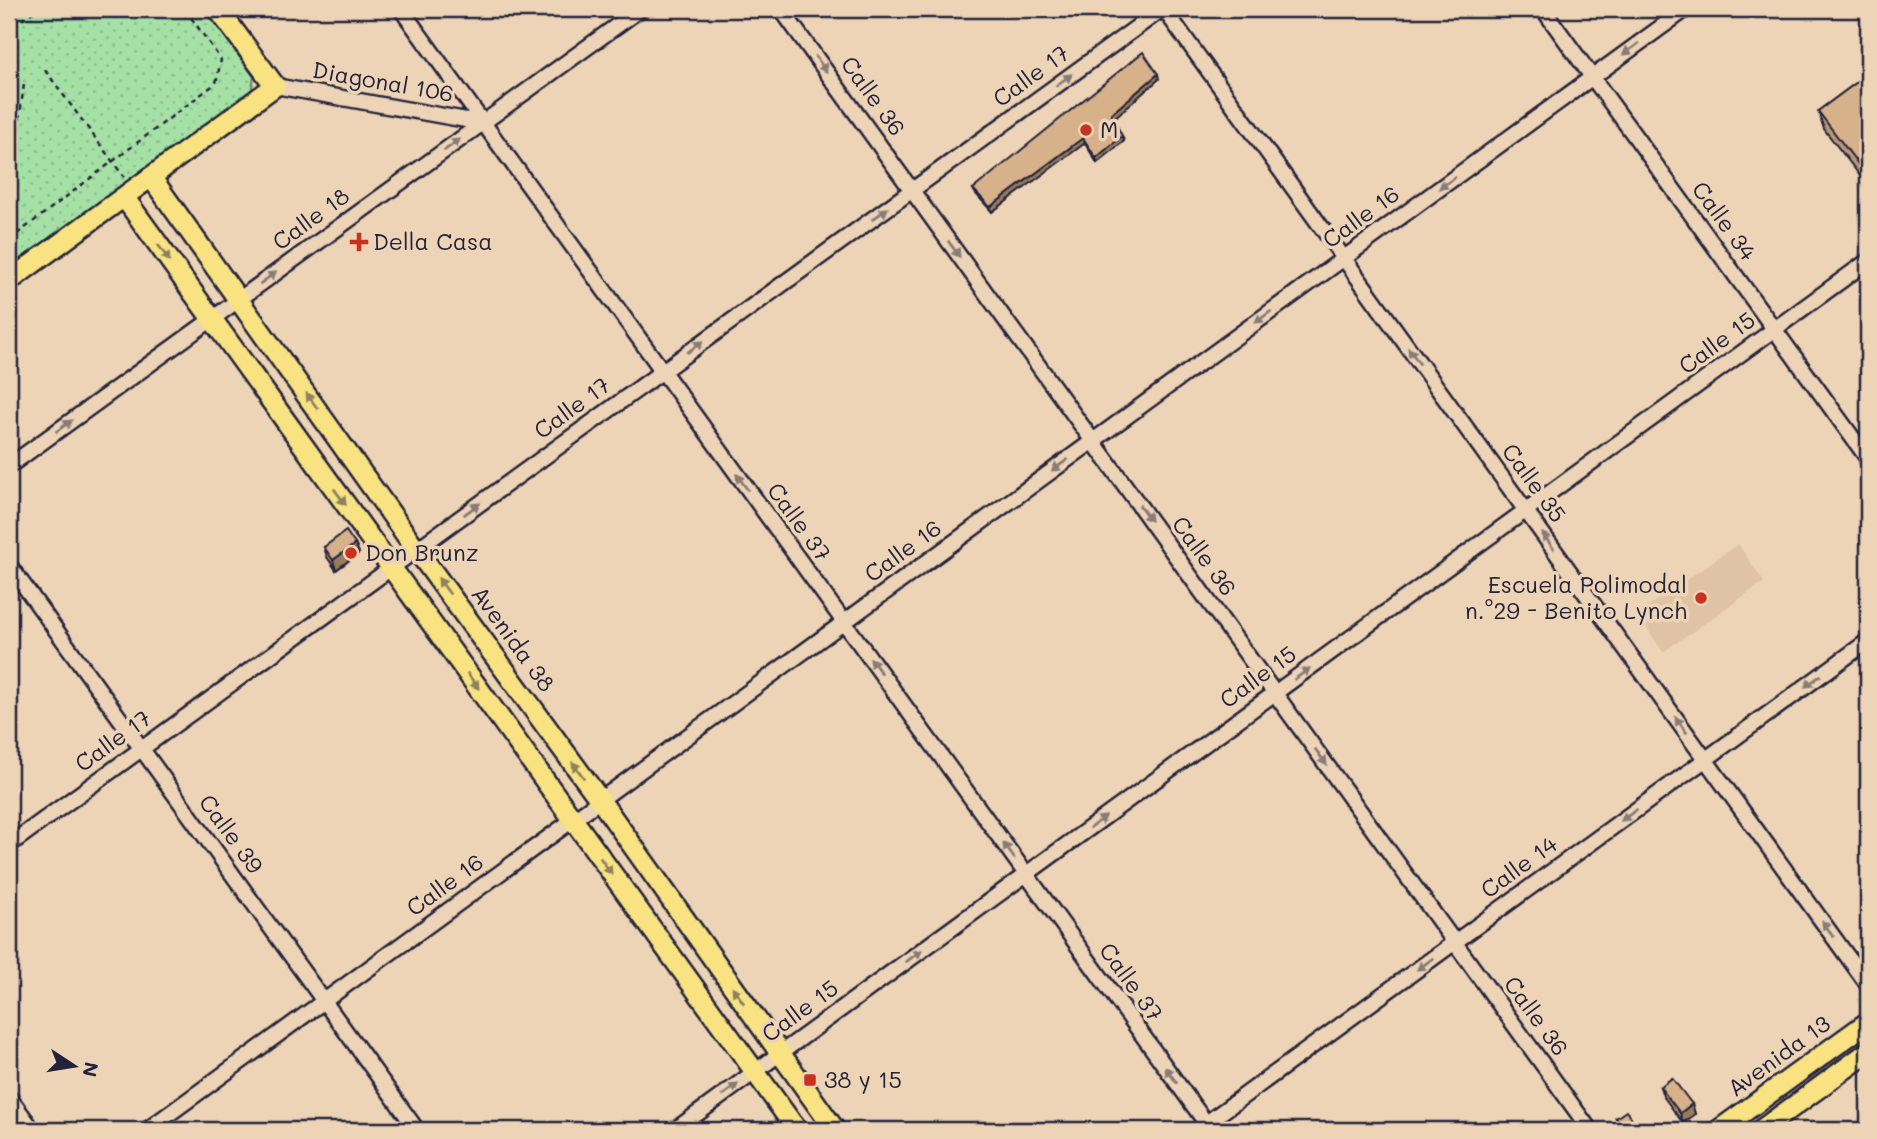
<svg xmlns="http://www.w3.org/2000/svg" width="1877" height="1139" font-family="Mali,sans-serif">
<defs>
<pattern id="park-dots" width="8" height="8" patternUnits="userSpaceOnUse" patternTransform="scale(1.75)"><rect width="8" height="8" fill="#a5e0a5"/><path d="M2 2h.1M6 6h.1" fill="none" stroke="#8ec08f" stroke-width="1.8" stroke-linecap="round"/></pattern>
</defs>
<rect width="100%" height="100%" fill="#eed4b6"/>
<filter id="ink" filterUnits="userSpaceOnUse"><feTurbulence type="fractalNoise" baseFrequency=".0143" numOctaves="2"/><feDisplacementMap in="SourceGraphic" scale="14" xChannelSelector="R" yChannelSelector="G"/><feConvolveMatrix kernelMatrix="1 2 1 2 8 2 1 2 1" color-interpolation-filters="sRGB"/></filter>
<g filter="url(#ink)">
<path fill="#dfc3a4" d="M1738 544 1764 582 1663 652 1637 614Z"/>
<path fill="url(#park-dots)" stroke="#648170" stroke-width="2" d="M9 9H205L254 77 251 92 9 268Z"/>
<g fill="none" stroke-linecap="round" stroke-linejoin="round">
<g stroke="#22223b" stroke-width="19">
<path id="minor" d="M401 9 1211 1130
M781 9 1590 1130
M1164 9 1868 985
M1543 9 1868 459
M275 86 483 123
M9 466 640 9
M9 565 417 1130
M9 845 1162 9
M9 1097 33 1130
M147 1130 1686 9
M675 1130 1868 261
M1197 1130 1868 641"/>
</g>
<g stroke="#22223b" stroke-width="24">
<path id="major" d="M151 177 416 549 600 800 835 1130
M124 197 797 1130
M9 281 275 86 218 9
M1719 1130 1868 1022
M1761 1130 1868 1052"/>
</g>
<path stroke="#22223b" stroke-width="2.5" stroke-dasharray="5 5" stroke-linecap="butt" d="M14 26 37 9
M45 70 124 177
M9 199 24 84
M9 240 216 83 221 60 185 9"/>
<use href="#minor" stroke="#eed4b6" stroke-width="14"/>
<use href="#major" stroke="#f8e281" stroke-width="19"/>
</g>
<path fill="#b99876" stroke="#22223b" stroke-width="2" d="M1868 74V186L1824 129 1818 111Z
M1159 79 1113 118 1124 141 1097 163 1085 143 992 212 975 193 973 189Z
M355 544 359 553 336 570 327 557 324 547Z
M1660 1087 1692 1104 1695 1114 1683 1123 1663 1096Z
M1616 1118 1641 1130H1622Z"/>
<path fill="#967c60" stroke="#22223b" stroke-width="2" d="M1158 74 1159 79 1113 119 1111 114Z
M1122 136 1124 141 1097 163 1096 158Z
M1083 138 1085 143 992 212 990 207Z
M355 544 359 553 336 570 333 560Z
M1692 1104 1695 1114 1683 1123 1680 1113Z"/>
<path fill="#d7b189" stroke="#22223b" stroke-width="2" d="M1143 52 1158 74 1111 114 1122 136 1096 158 1083 138 990 207 973 189Z
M1868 74V177L1818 111Z
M346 531 355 544 333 560 324 547Z
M1672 1078 1692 1104 1680 1113 1660 1087Z
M1626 1111 1641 1130H1625L1616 1118Z"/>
<defs><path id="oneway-solid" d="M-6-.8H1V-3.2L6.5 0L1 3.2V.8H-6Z" transform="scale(1.75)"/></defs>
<g fill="#887b78">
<use href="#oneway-solid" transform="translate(1631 49) rotate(144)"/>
<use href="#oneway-solid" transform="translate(821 64) rotate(54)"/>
<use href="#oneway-solid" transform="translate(1064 80) rotate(-36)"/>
<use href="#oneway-solid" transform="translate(452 145) rotate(-36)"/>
<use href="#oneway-solid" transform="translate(1447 183) rotate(144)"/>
<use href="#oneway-solid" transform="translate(880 214) rotate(-36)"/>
<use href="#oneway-solid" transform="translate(954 249) rotate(54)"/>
<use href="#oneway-solid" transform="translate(268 278) rotate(-36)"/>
<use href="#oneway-solid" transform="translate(1263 317) rotate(144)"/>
<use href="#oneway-solid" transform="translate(695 347) rotate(-36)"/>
<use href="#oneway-solid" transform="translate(1414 356) rotate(-126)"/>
<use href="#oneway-solid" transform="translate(64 426) rotate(-36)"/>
<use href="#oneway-solid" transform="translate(1060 465) rotate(144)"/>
<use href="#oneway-solid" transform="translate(742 482) rotate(-126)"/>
<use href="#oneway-solid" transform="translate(472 509) rotate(-36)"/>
<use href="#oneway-solid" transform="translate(1145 513) rotate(54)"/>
<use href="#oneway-solid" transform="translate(1548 541) rotate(-126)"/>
<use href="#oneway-solid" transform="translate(876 666) rotate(-126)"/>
<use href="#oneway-solid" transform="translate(1302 674) rotate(-36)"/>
<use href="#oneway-solid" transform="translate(1813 681) rotate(144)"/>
<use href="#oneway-solid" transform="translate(1681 725) rotate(-126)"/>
<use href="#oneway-solid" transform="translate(1321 757) rotate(54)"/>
<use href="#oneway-solid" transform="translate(1629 815) rotate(144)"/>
<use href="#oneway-solid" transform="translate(1098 822) rotate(-36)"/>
<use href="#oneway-solid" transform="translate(1009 851) rotate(-126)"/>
<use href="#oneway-solid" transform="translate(1828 929) rotate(-126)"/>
<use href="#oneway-solid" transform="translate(914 956) rotate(-36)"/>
<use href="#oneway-solid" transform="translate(1425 964) rotate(144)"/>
<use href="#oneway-solid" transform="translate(1171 1075) rotate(-126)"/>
<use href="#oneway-solid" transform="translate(730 1090) rotate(-36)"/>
</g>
<g fill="#8d825e">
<use href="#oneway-solid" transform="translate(164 253) rotate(54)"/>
<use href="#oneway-solid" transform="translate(312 401) rotate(-125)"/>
<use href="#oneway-solid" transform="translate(340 497) rotate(54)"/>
<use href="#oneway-solid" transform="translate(444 586) rotate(-126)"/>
<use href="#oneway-solid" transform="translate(473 681) rotate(54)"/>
<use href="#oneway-solid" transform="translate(578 770) rotate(-126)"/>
<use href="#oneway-solid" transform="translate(606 866) rotate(54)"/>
<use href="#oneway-solid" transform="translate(738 995) rotate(-125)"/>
</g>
</g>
<g fill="#c8321e" stroke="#eed4b6" stroke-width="2.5">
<circle cx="1086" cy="130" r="7"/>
<path d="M355.5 231.5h7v7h7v7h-7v7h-7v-7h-7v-7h7z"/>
<circle cx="351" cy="553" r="7"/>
<circle cx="1701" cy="598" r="7"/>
<rect x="803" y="1073" width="14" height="14" rx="3.5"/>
</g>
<g text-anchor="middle" stroke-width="7" stroke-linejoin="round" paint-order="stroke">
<g font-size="23" fill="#22223b" stroke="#eed4b6">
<text transform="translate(1031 76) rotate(-36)" y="8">Calle 17</text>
<text transform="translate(383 82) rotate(10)" y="8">Diagonal 106</text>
<text transform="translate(873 96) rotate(54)" y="8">Calle 36</text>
<text transform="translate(1361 217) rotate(-36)" y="8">Calle 16</text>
<text transform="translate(311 219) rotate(-36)" y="8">Calle 18</text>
<text transform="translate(1724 221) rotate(54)" y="8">Calle 34</text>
<text transform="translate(1717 343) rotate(-36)" y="8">Calle 15</text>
<text transform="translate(572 408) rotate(-36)" y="8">Calle 17</text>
<text transform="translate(1534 483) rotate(54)" y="8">Calle 35</text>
<text transform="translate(799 522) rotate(54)" y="8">Calle 37</text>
<text transform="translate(903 551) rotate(-36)" y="8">Calle 16</text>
<text transform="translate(1204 556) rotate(54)" y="8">Calle 36</text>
<text transform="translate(513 639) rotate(54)" y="8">Avenida 38</text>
<text transform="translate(1258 677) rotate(-36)" y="8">Calle 15</text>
<text transform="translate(113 741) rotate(-36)" y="8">Calle 17</text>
<text transform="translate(231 834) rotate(54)" y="8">Calle 39</text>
<text transform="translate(1519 867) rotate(-36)" y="8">Calle 14</text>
<text transform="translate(445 885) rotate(-36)" y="8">Calle 16</text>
<text transform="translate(1131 982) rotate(54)" y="8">Calle 37</text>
<text transform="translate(800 1011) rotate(-36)" y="8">Calle 15</text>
<text transform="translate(1536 1016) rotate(54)" y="8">Calle 36</text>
<text transform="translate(1779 1056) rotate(-36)" y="8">Avenida 13</text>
</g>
<g font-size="23" fill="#22223b" stroke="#eed4b6" text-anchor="start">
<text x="1100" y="138">M</text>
<text x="373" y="250">Della Casa</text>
<text x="365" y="561">Don Brunz</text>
<text x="1687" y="593" text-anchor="end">Escuela Polimodal<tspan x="1687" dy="26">n.°29 - Benito Lynch</tspan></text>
<text x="824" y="1088">38 y 15</text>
</g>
</g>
<rect width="1877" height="1139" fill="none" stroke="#eed4b6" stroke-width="35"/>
<rect x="18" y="18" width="1842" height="1104" fill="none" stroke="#22223b" stroke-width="2.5" filter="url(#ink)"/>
<g transform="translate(74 1066) rotate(102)" stroke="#eed4b6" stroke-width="5" paint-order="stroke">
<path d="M0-5L12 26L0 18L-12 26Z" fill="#22223b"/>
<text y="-10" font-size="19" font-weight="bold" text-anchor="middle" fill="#22223b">N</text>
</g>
</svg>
